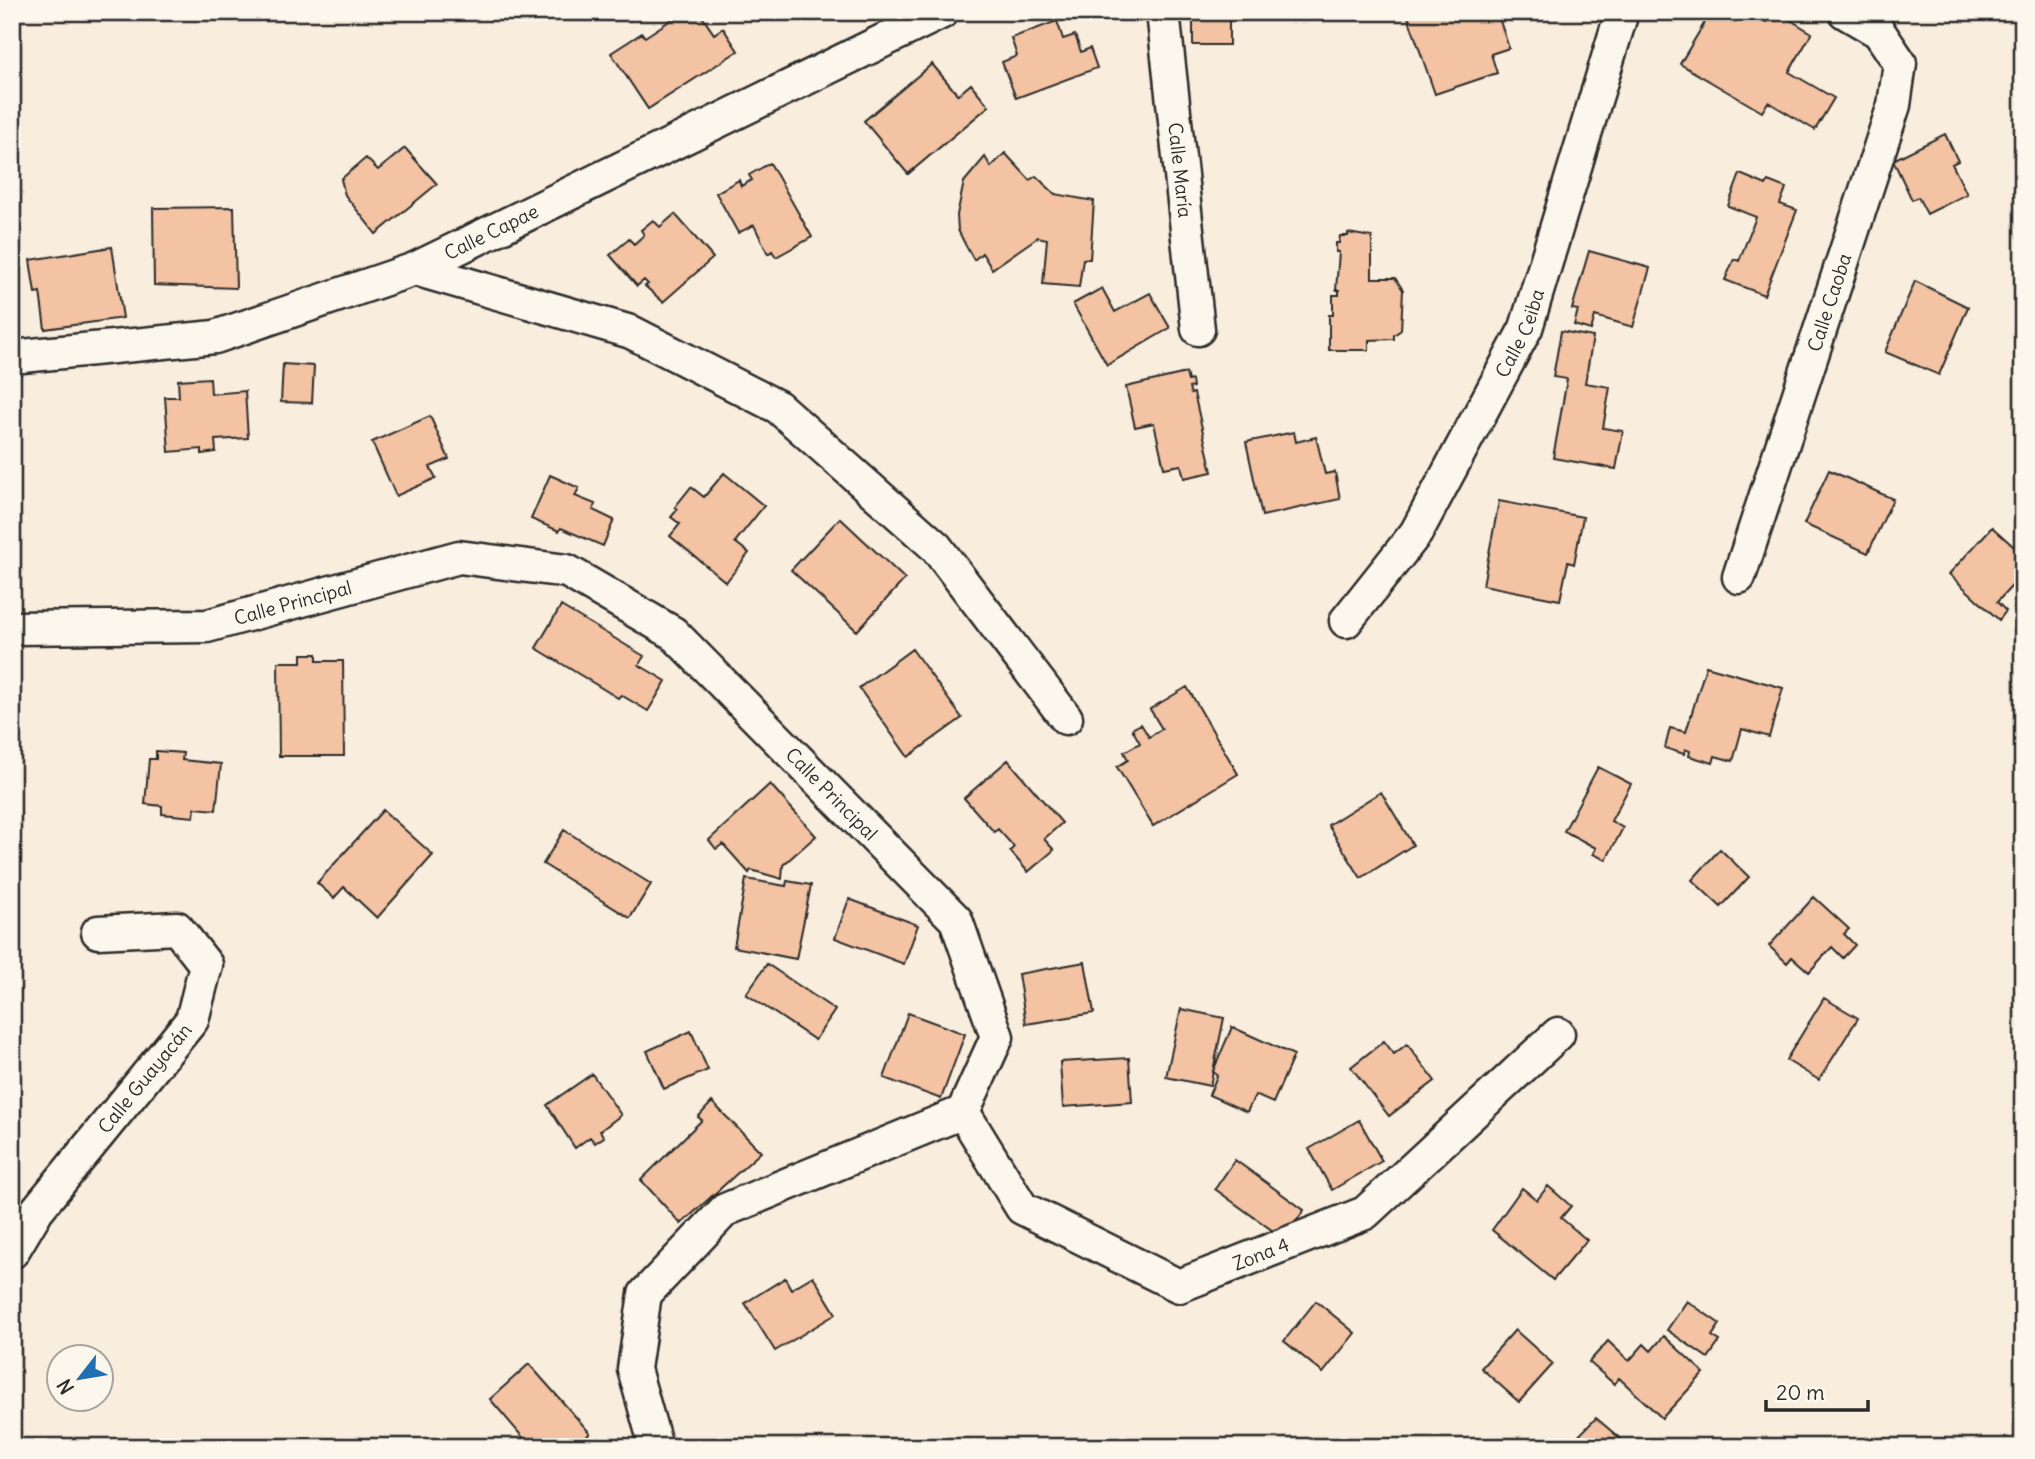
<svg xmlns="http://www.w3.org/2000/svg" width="2035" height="1459" font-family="Delius,sans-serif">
<rect width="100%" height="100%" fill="#f9eddd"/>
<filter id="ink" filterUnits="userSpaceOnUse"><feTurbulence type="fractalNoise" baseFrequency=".0143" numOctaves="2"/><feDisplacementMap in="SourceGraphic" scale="14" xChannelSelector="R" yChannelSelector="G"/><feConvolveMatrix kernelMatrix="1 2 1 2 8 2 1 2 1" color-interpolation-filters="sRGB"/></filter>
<g filter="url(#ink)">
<path fill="#f3c3a3" stroke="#2b2b2b" stroke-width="2" d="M683 12H699L714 34 723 28 738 51 648 109 611 53 642 33 645 37Z
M1193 12H1229V45H1193Z
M1497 12 1509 48 1491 54 1497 73 1435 94 1407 14Z
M1711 12H1749L1766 22 1772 12H1777L1812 33 1789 72 1834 98 1815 130 1768 102 1762 112 1680 64Z
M1057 21 1063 39 1075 35 1081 52 1090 48 1097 68 1016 98 1002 62 1017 56 1011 38Z
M932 64 958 95 971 84 989 106 908 174 864 121Z
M1945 134 1958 161 1952 164 1967 194 1927 214 1918 197 1912 200 1893 160Z
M405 148 437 184 376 234 345 195 341 179 366 158 378 170Z
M1005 153 1030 180 1036 176 1055 194 1094 201 1090 259H1083L1079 287 1043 284 1047 239 1038 237 992 269 982 253 974 260 966 246 958 230 957 215 964 182 985 157 991 167Z
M770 163 812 237 776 257 772 251 768 254 754 225 738 233 716 193 739 180 741 186 752 180 749 175Z
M1740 174 1766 185 1768 181 1786 188 1780 204 1797 210 1764 295 1725 280 1734 259 1739 261 1756 217 1728 206Z
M234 207 236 288 154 285 153 208Z
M675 214 713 258 663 302 645 286 648 284 644 280 637 286 610 255 629 239 634 244 644 235 641 230 653 220 660 227Z
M1348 233 1372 237V278H1395L1403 290 1401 330 1394 335V339L1369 340V350H1329V315H1333V295H1339V290H1336L1339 252H1336V243H1339L1340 236H1348Z
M112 247 123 318 45 329 40 292 35 293 30 260Z
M1589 251 1650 268 1633 327 1595 316 1591 330 1574 325 1578 310 1572 309Z
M1915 281 1968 307 1939 375 1885 352Z
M1102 288 1115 312 1150 293 1170 328 1107 365 1073 304Z
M1561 331 1593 337 1585 383 1610 387 1603 428 1623 431 1616 469 1553 458 1567 379 1553 377Z
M283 364 314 366 312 403 281 402Z
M1186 373 1188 381 1192 380 1193 387 1189 388 1191 394 1194 393 1212 472 1184 478 1181 465 1164 468 1154 423 1135 427 1126 387Z
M210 378 211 394 245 391 248 438 215 440 216 452 202 454V449L169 452 165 397H179L178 380Z
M430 416 449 459 430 467 436 478 396 496 372 442Z
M1294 432 1296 442 1316 437 1325 474 1335 472 1340 499 1262 516 1246 442Z
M1829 470 1893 499 1868 553 1804 524Z
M724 473 764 506 735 542 749 553 726 582 670 536 680 524 671 517 678 509 675 507 691 487 704 497Z
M550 475 579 488 575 496 595 504 593 510 614 520 603 546 561 528 559 531 531 519Z
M1499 501 1583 517 1574 564 1568 562 1560 600 1483 585Z
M840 518 905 579 857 631 791 570Z
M1992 527 2023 555V574L1997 602 2006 611 1999 620 1949 574Z
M561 606 644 656 639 665 666 681 648 711 621 695 618 698 536 648Z
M912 649 962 718 908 757 859 688Z
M302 654H317V661H343L344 756H279L278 662H302Z
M1706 666 1783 688 1769 737 1742 729 1733 761 1715 756 1713 763 1689 756 1690 751 1685 749 1684 754 1665 748 1670 728 1686 732Z
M1187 687 1238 774 1153 826 1117 767 1128 760 1124 752 1140 743 1132 729 1141 724 1149 737 1162 729 1150 709Z
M156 751 183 753 182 760 221 764 216 810 195 808 194 817 162 814V806L145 804 149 759H156Z
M1008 760 1062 823 1044 839 1054 850 1028 872 1010 851 1014 847 998 829 994 832 964 798Z
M1598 767 1631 784 1611 821 1623 828 1606 860 1593 854 1596 848 1564 831Z
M770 784 816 836 783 865 782 879 751 870 749 873 723 844 716 849 709 840Z
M1381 792 1413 845 1361 878 1328 825Z
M383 810 433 855 377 918 344 887 334 898 317 883Z
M564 830 651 884 630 918 543 864Z
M1720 849 1749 877 1721 907 1692 880Z
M746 879 786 886 787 881 811 885 796 959 734 947Z
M1814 897 1849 929 1844 934 1855 945 1843 958 1832 947 1809 972 1792 957 1787 963 1769 946Z
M849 899 918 925 904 964 835 938Z
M1085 962 1094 1013 1026 1024 1018 974Z
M767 964 835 1010 815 1040 746 994Z
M1824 998 1858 1018 1819 1080 1786 1060Z
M1181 1009 1224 1018 1210 1086 1166 1077Z
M908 1013 965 1034 941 1099 884 1078Z
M1232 1027 1294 1055 1273 1103 1255 1095 1247 1112 1209 1095 1217 1076 1213 1071Z
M691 1031 708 1070 664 1089 647 1051Z
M1384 1041 1394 1054 1407 1044 1435 1081 1389 1116 1351 1067Z
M1129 1058 1132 1102 1063 1107 1060 1062Z
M592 1074 621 1115 600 1131 604 1137 595 1143 590 1137 575 1148 547 1105Z
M712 1102 761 1152 681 1224 641 1180 702 1120 698 1117Z
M1359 1120 1382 1161 1332 1190 1309 1149Z
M1235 1160 1304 1210 1284 1239 1215 1189Z
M1548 1186 1571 1206 1561 1218 1587 1240 1553 1280 1492 1230 1522 1188 1537 1200Z
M813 1276 836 1314 775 1351 745 1303 785 1278 791 1289Z
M1316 1301 1355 1333 1323 1373 1284 1341Z
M1687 1301 1720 1324 1712 1336 1720 1341 1708 1358 1667 1330Z
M1515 1330 1553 1364 1519 1402 1481 1368Z
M1664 1336 1704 1373 1662 1418 1619 1378 1614 1384 1589 1362 1608 1341 1629 1361 1644 1344 1651 1351Z
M529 1364 590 1433 577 1447H531L490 1399Z
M1596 1418 1629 1446V1447H1568Z"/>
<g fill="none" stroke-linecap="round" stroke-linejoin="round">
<g stroke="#2b2b2b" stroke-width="37">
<g id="minor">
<path id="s1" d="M1163 12 1198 329"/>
<path d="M415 269 631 332 778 407 936 547 1066 718"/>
<path id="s2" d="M12 357 215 337 415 269 942 12"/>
<path id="s3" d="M1739 577 1894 105 1900 63 1879 32 1845 12"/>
<path id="s4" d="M1346 621 1416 533 1526 328 1622 12"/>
<path id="s5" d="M12 628 207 626 459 557 567 571 673 633 956 920 997 1037 963 1112 725 1210 645 1294 634 1369 656 1447"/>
<path id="s6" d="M963 1112 1022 1208 1179 1286 1365 1213 1558 1034"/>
<path id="s7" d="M12 1252 37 1210 192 1020 206 965 177 928 98 932"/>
</g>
</g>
<use href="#minor" stroke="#fbf7ec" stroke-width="32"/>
</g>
</g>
<g text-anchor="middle" stroke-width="5" stroke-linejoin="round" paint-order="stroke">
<g font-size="19" fill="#2b2b2b" stroke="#fbf7ec">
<text dy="7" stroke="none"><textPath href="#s1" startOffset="159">Calle María</textPath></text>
<text dy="7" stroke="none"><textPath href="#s2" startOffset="500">Calle Capae</textPath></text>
<text dy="7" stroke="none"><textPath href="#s3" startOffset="289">Calle Caoba</textPath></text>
<text dy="7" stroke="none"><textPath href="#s4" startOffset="338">Calle Ceiba</textPath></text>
<text dy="7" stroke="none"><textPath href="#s5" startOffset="284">Calle Principal</textPath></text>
<text dy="7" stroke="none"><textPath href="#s5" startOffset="914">Calle Principal</textPath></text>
<text dy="7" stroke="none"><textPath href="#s7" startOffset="219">Calle Guayacán</textPath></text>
<text dy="7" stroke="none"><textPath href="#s6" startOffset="376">Zona 4</textPath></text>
</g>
</g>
<rect width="2035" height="1459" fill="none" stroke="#fbf7ec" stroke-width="42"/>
<rect x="21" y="21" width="1993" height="1417" fill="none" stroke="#2b2b2b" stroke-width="2.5" filter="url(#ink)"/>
<g transform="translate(80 1378) rotate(239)"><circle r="33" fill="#fbf7ec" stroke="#a8a59f" stroke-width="2"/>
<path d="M0-5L12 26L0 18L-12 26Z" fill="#1f6fb2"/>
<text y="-10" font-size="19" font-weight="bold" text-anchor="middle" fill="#2b2b2b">N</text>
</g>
<path d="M1766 1400v10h102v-10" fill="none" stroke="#2b2b2b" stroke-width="3.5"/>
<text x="1776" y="1400" font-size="21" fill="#2b2b2b" stroke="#fbf7ec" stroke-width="5" paint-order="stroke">20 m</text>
</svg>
